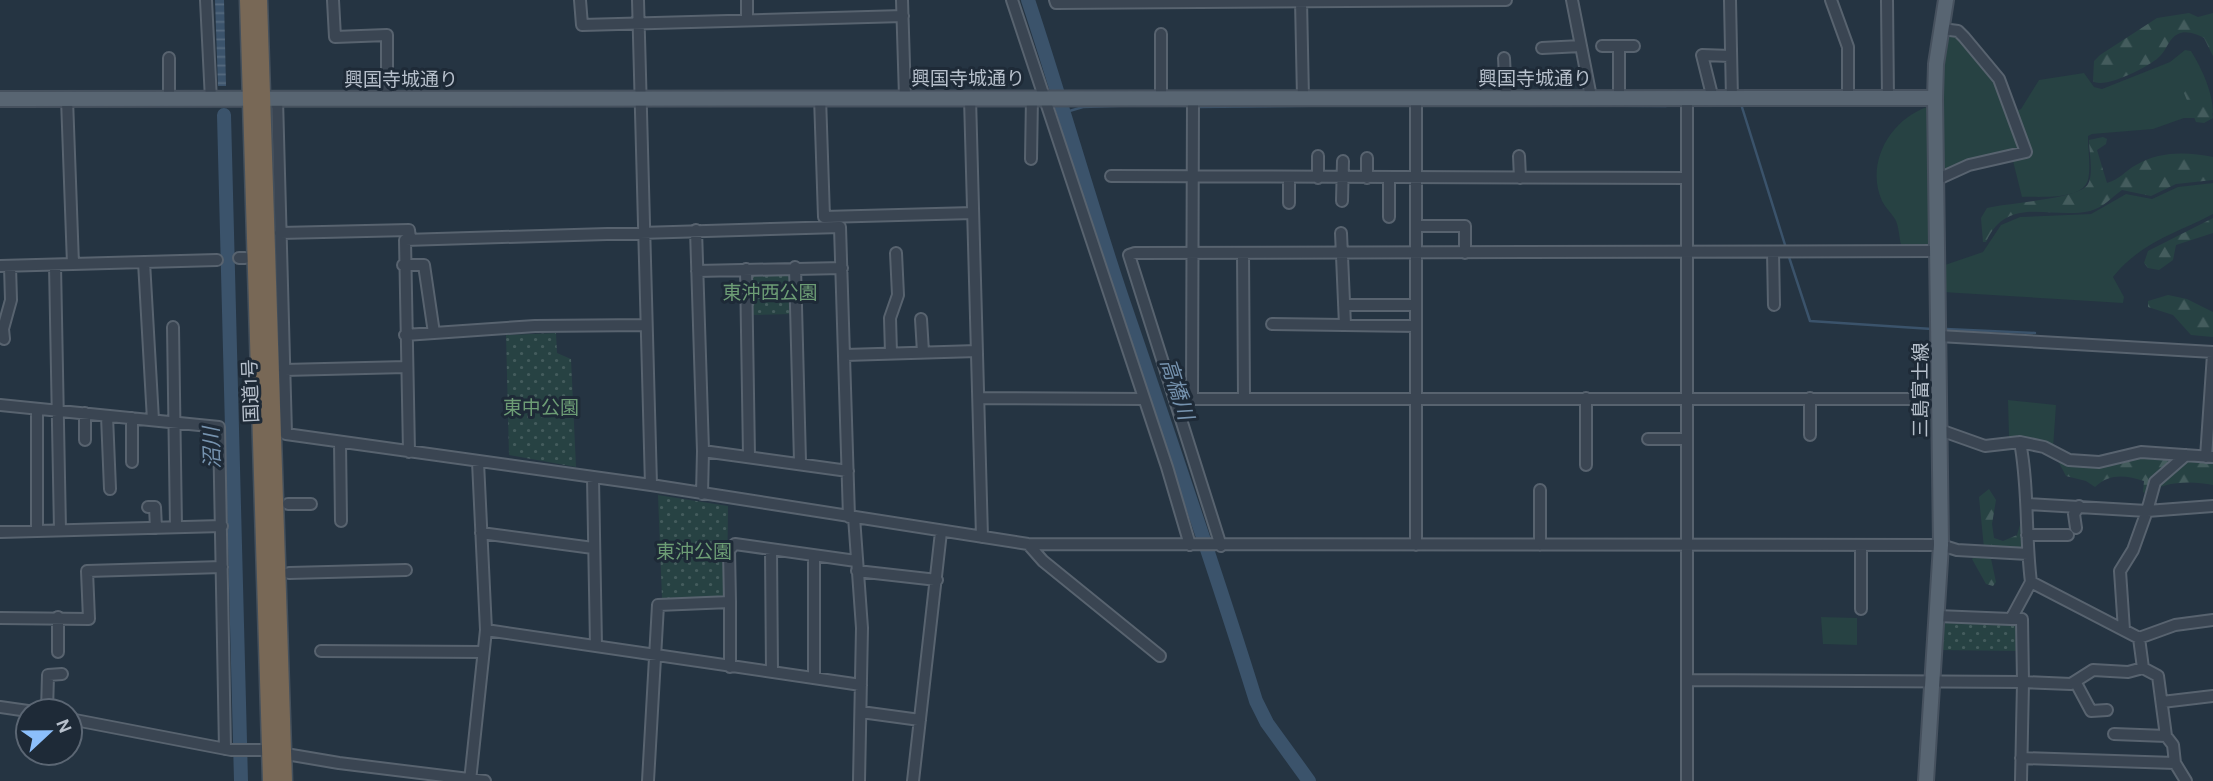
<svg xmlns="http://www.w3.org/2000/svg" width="2213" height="781" font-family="Karla,'Noto Sans JP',sans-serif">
<defs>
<pattern id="forest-firs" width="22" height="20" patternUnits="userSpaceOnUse" patternTransform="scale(1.75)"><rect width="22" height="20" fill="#274243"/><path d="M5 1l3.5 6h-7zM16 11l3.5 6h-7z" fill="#445c5d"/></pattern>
<pattern id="park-dots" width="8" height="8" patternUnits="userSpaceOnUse" patternTransform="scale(1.75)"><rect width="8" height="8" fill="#274243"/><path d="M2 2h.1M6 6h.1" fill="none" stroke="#445c5d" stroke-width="1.8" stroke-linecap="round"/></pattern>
<pattern id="water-rules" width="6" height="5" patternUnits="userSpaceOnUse" patternTransform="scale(1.75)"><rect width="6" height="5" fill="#3b536b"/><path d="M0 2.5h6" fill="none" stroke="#556a7f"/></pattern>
</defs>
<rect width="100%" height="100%" fill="#253442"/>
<path fill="#274243" d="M1944 31C1975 35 2000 86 2013 112L2021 109 2039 80 2084 73 2094 87 2102 89 2170 62 2185 50 2191 51C2202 69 2213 92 2213 113L2201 118H2184L2153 129 2092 134 2088 136C2088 149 2091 168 2088 180 2082 201 2039 196 2022 197L2011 153 1944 173 1940 170 1939 77Z
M1927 107 1930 110 1932 242C1925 248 1910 250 1901 245 1899 237 1899 226 1895 219 1891 213 1885 207 1882 201 1865 163 1890 120 1927 107Z
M2213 183V214C2175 234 2141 242 2113 277L2124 297 2123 303 1942 292V266L1983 252 2001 225 2020 217 2091 214 2126 194 2152 199 2178 187Z
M2008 400 2056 405 2053 449 2009 438Z
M1821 617 1857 618V645L1823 644Z"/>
<path fill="url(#forest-firs)" d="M2189 13 2198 17 2213 13V56L2204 38C2196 34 2186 30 2178 34 2169 38 2167 49 2161 55 2152 66 2103 90 2093 81L2094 61 2100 55 2157 18Z
M2191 84 2201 85 2210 99 2213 118 2204 123 2196 122 2184 93Z
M2103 137 2107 139 2106 144 2097 150 2107 183C2119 180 2125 171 2136 165 2161 151 2186 152 2213 157V180L2176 184 2151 196 2122 190C2111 198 2104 207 2090 211 2050 220 2008 194 1986 242H1983L1981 218 1987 208C2006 203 2081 199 2088 184 2094 174 2089 152 2089 140Z
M2213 218V233L2176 245 2173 260 2159 270 2148 268 2144 263 2148 251Z
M2168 295 2187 299 2213 312V337L2191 335 2173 315 2148 307V301Z
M2135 458 2213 460V485C2194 481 2162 480 2148 495L2143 492 2144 481C2126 475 2109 473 2095 487L2086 481 2066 476 2057 459 2098 468Z
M1989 489 1996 500 1992 524 1994 538 2003 541 2017 535 2022 518 2027 547 2007 550 1991 559 1996 582 1993 586 1986 584 1972 559 1984 548 1979 497Z"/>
<path fill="url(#park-dots)" d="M748 274H791L792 314 749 315Z
M556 333 557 353 571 359 576 467 509 455 506 335Z
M658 495 728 506 727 597 662 598Z
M1941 619 2015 622 2019 627 2020 651 1939 650Z"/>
<path fill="url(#water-rules)" d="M215 0H224L226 86H218Z"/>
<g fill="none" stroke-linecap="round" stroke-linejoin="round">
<path stroke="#3b536b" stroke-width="2.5" d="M1741 104 1786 248
M1151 105 1190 106
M1477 105 1666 106
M1197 107 1379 105
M1066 112 1083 107 1144 105
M1788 254 1810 321 1932 329
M1946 329 2035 333"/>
<path stroke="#3b536b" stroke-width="14" d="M1028 0C1061 99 1089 200 1122 298 1168 432 1214 566 1256 701L1267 723 1309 781
M224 115 241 781"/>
<g stroke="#58636f" stroke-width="14">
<path id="minor" d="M206 0 211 100
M333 0 335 37 387 35V99
M580 0 582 25 903 16
M638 0 651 485
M747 0V20
M902 0 905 97
M1012 0 1167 467 1190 545
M1055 0 1056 3 1506 0
M1301 0 1303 98
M1572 0 1591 97
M1730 0 1732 99
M1831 0 1848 47V98
M1887 0 1888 99
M1602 46H1634
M1619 46V98
M1542 48 1581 46
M1504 58 1506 97
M820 97 824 217 973 213
M1416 97V545
M970 98 982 537
M1161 98V34
M1687 98V781
M67 99 73 264
M277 99 286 434 651 485 1028 544 1941 545 1957 550 2028 554
M1713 99 1702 55 1731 56
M169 100V58
M1318 156V178
M1519 156 1520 178
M1367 158V178
M1031 159 1032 97
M1111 176 1687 178
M1289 178V203
M1936 180 1969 165 2026 152 1999 79 1964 37 1958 31 1942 29
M1342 201 1343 161
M1389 217V178
M1416 226H1465V253
M696 230 703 451 848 471
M280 233 409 230 410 238
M1341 233 1345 325
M1773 252 1774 305
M1243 253 1244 397
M239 258H245
M144 262 153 420
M55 265 60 530
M403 265H424L434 333
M0 266 217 260
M795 267 800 462
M746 269 749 456
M697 271 842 268
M1344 305H1416
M921 319 923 352
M1272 324 1416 326
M173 327 176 527
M405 335 535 326 646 325
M1939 336 2213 352
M4 339 3 329 11 300 10 266
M891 353 890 318 898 295 896 253
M845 355 977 351
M284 370 406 367
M979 398 1144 399
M1586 398V465
M1810 398V435
M1176 399H1940
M1192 399 1193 98
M0 405 219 427 225 749
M85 413V440
M107 416 110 489
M132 418V462
M1940 430 1985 446 2020 442 2044 447 2069 460 2099 462 2141 452 2213 457
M1648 439H1687
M340 442 341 521
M2020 442C2029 489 2025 535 2031 582
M409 452 405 240 840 227 849 517
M2186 455 2155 482 2147 511 2213 506
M2206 457 2213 354
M593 478 596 646
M702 494 703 451
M288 504H311
M2029 504 2147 511 2133 550 2120 571 2124 630
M148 507H155L156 528
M854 517 862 628 859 781
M2076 528 2074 514 2079 506
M37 531V409
M0 532 222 526
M481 533 593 548
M2027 535H2068
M1028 544 1043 561 1160 656
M1540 545V490
M1221 546 1129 255 1135 253 1936 251
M771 550 772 672
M857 571 937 580
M289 573 406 570
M730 602V667
M1861 609V545
M1937 616 2011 619 2031 582 2139 638 2175 625 2213 620
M0 618 89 619 87 571 222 567
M2011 619H2022L2023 682 2071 684 2093 670 2128 672 2143 668
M486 630 861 685
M321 651 483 652
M58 652V617
M814 678V556
M1687 680 2023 682 2021 781
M2076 683 2091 711 2107 710
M2162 702 2213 696
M0 707 28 711
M47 711 48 675 62 674
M861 712 920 720
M70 719 231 750H262L339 763 485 781
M2114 734 2166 736
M2021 758 2175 763 2173 745 2166 736 2158 676 2143 668 2139 638
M2175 763 2186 781
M470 781 486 630 478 462
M648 781 658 605 730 602 729 550 735 544 856 561
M913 781 941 532"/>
</g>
<g stroke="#46515e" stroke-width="18">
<path id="major" d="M0 99 1935 98
M1926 781 1941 545 1935 98 1936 64 1946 0"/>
</g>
<g stroke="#44505c" stroke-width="19">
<path id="highway" d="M248 0 271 781
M259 0 284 781"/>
</g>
<use href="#minor" stroke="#3a4552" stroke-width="10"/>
<use href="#major" stroke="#586572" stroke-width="14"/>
<use href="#highway" stroke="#786856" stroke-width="16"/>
</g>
<g text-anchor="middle" stroke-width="6" stroke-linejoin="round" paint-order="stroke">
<g font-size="19" fill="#b7c0cc" stroke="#1e2a37">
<text x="968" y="85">興国寺城通り</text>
<text x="1535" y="85">興国寺城通り</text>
<text x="401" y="86">興国寺城通り</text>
<text transform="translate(1920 390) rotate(-90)" y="7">三島富士線</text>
<text transform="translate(250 391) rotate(-92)" y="7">国道1号</text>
</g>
<g font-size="19" fill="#6d9d75" stroke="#1e2a37">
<text x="770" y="299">東沖西公園</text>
<text x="541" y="414">東中公園</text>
<text x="694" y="558">東沖公園</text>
</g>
<g font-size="21" font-style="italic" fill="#7693af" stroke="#1e2a37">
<text transform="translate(1177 389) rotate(72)" y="7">高橋川</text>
<text transform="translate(212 448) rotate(-92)" y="7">沼川</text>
</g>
</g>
<g transform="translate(49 732) rotate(68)"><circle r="33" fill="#1e2a37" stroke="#5b6673" stroke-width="2"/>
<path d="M0-5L12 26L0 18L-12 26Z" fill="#8cbffb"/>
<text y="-10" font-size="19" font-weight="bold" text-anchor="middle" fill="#b7c0cc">N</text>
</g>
</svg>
